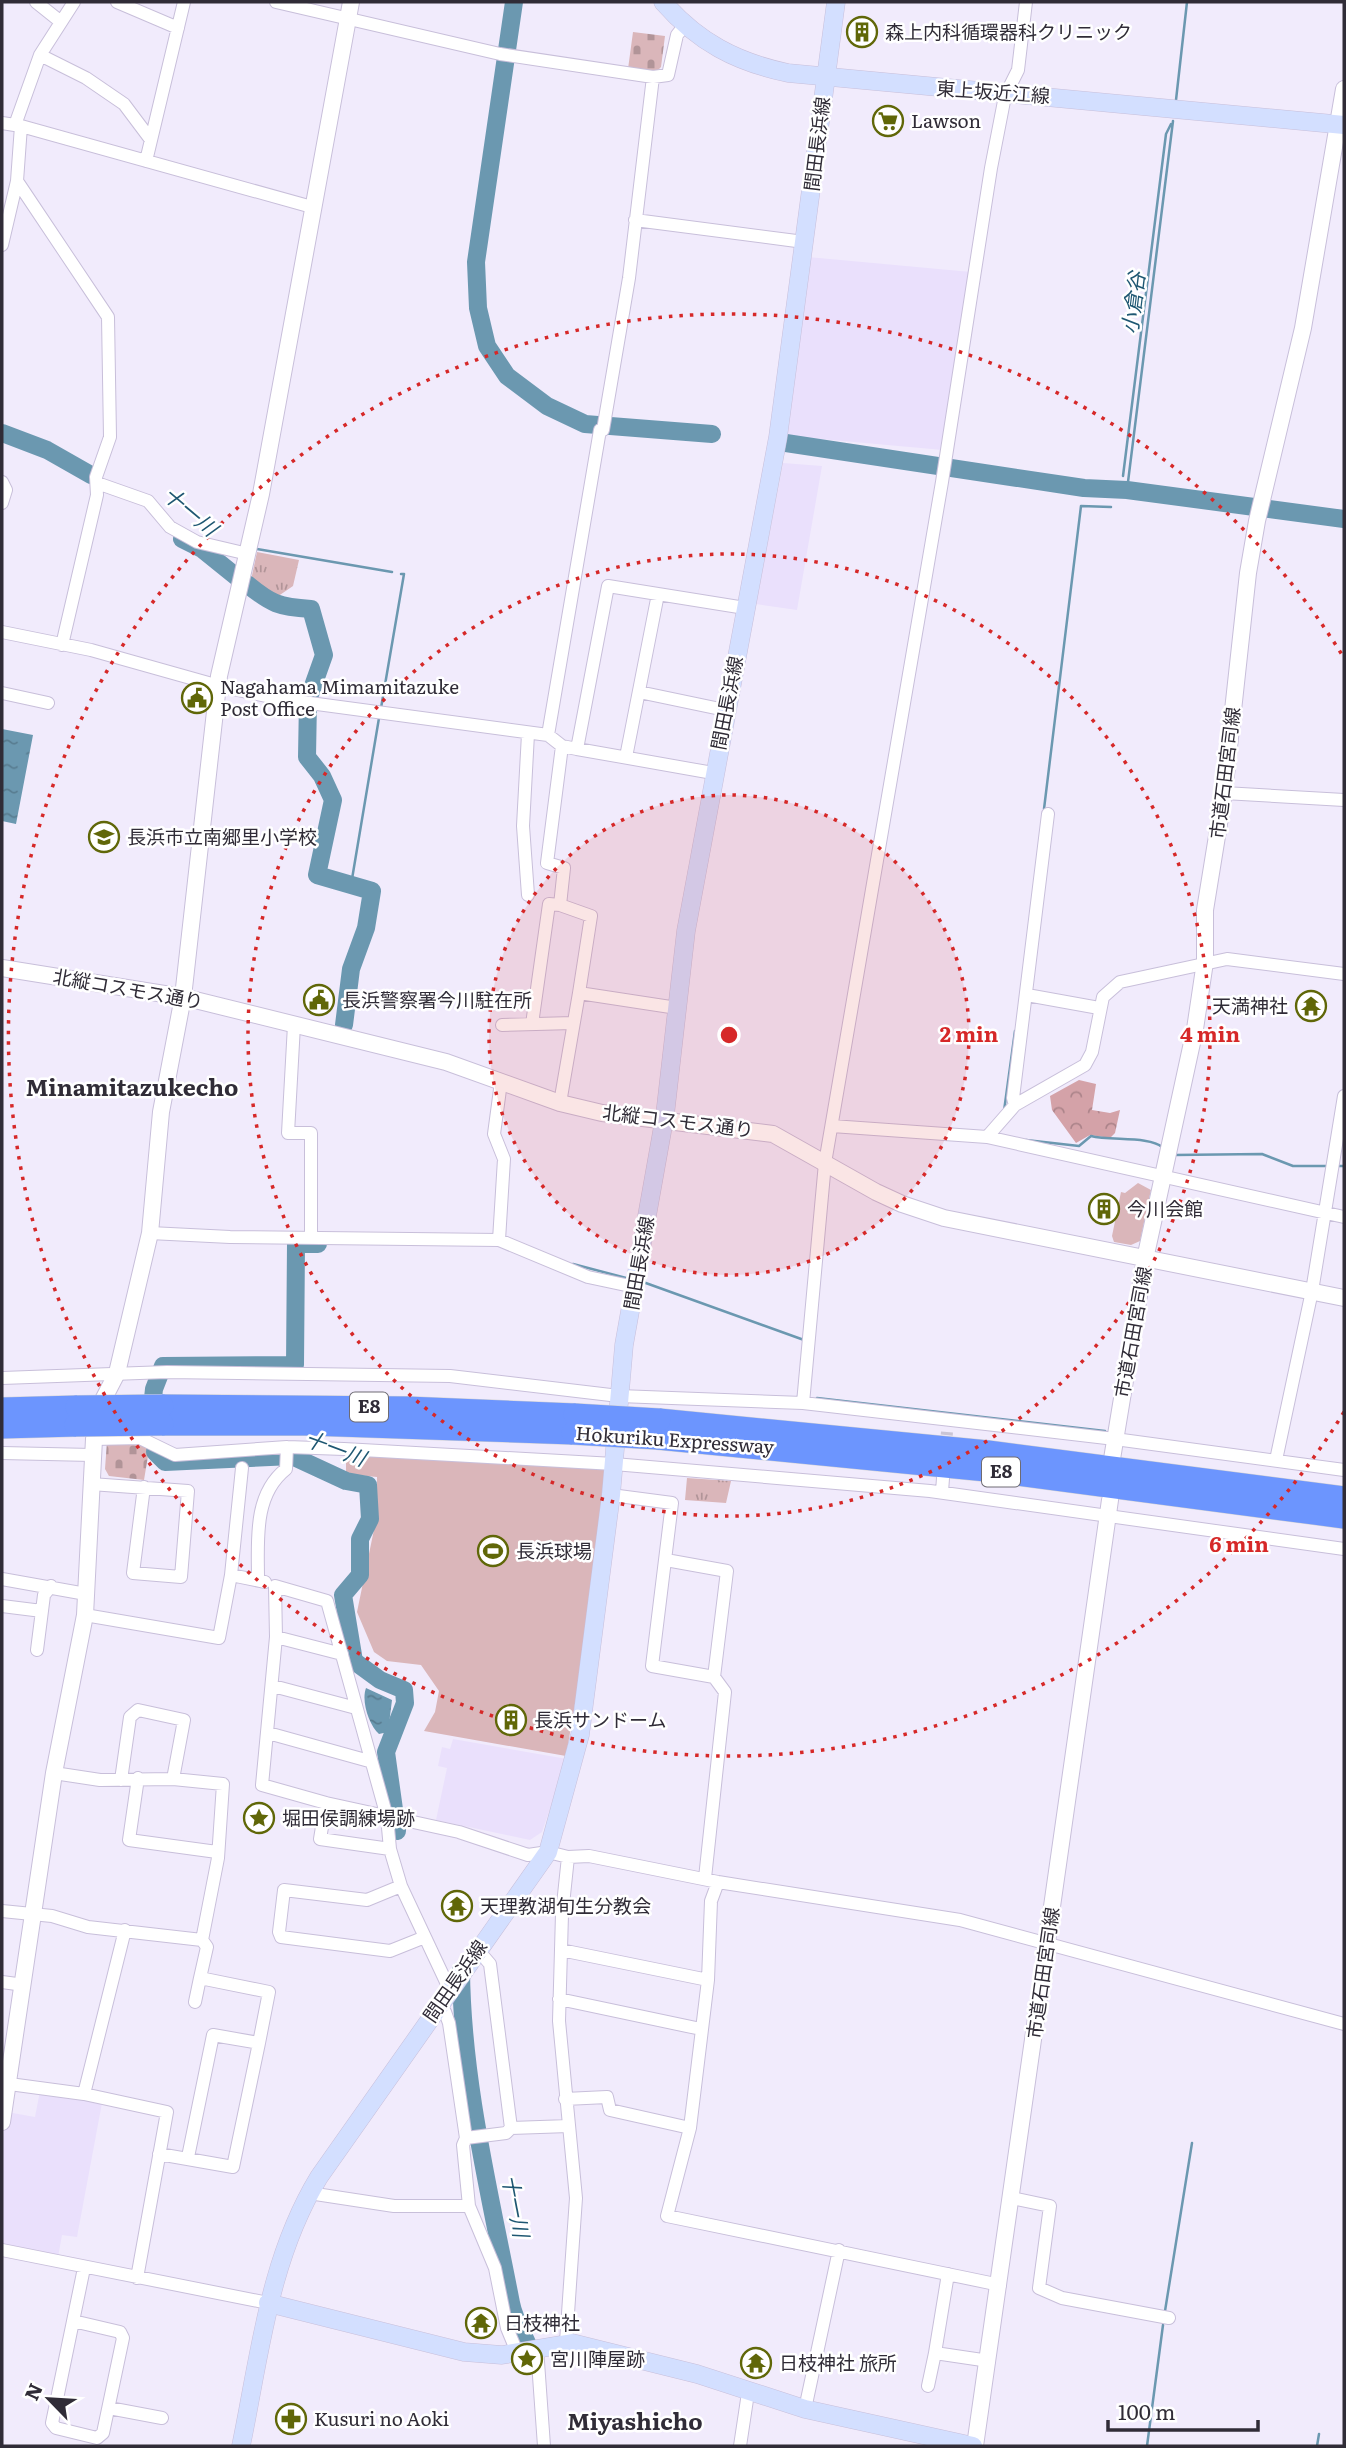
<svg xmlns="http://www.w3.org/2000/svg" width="1346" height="2448" font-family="Literata,'Noto Sans JP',serif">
<defs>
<pattern id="grass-tufts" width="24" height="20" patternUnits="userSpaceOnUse" patternTransform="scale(1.75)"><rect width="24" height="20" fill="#dab6ba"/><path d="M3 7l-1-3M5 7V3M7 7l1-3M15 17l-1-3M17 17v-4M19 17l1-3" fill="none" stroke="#b19498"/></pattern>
<pattern id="forest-crowns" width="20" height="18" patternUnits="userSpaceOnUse" patternTransform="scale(1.75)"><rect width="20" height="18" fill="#d4a2a8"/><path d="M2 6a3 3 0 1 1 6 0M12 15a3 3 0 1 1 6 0" fill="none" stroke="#ac848a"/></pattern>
<pattern id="cemetery-stones" width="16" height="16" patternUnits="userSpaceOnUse" patternTransform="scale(1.75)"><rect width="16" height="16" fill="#dab6ba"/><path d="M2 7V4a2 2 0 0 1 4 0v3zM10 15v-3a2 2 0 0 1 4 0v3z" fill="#b19498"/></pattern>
<pattern id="water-ripples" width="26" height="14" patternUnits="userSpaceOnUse" patternTransform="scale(1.75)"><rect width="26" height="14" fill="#6b98b0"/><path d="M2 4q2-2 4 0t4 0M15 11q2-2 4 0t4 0" fill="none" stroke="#587c90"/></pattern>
</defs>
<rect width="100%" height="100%" fill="#f1ebfc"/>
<path fill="#eae0fc" d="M808 257 971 272 943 450 787 436Z
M783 463 822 466 797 610 756 604Z
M453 1739 567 1759 542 1832 530 1840 436 1820 447 1768 438 1766 442 1747 450 1749Z
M40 2091 102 2103 77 2237 62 2235 58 2257 2 2245V2143L7 2112 35 2117Z"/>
<path fill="url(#grass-tufts)" d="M257 552 299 560 293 586 274 599 251 580Z
M687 1478 731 1481 726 1503 685 1500Z"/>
<path fill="url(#forest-crowns)" d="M1079 1080 1096 1084 1092 1110 1110 1113 1120 1110 1115 1133 1110 1138 1090 1135 1076 1143 1052 1110 1050 1096Z"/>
<path fill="url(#cemetery-stones)" d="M633 32 665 36 661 67 655 73 628 69Z
M107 1441 150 1444 144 1480 109 1476 105 1469Z"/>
<path fill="#dab6ba" d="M1138 1183 1151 1190 1140 1241 1131 1245 1114 1242 1112 1236 1121 1192 1125 1193Z
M346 1450 609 1460 580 1675 566 1756 424 1731 435 1712 439 1691 421 1665 387 1661 374 1652 357 1612 377 1515V1477L346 1474Z"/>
<path fill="url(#water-ripples)" d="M2 729 33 735 16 824 2 821Z
M366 1688 392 1700 388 1732 379 1734C369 1725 361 1701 366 1688Z"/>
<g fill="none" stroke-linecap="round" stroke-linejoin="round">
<path stroke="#6b98b0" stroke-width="2.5" d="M1176 100 1187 2
M1123 476 1166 134 1171 124
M1127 490 1173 121
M257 549 392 572
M381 708 404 574H401
M1044 809 1081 506 1111 507
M351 885 379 718
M1004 1111 1015 1031
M1026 1140 1079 1146 1091 1136C1110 1141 1150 1136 1162 1147
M1174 1155 1262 1154 1293 1166H1329
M1335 1166H1344
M573 1264 630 1279
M643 1282 804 1340
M817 1398 1105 1431
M1165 2311 1192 2143
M1147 2446 1163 2325
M1317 2446 1319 2434"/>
<path stroke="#6b98b0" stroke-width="18" d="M514 2 476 262 478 308 487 346 507 376 547 406 585 424 712 434
M2 433 47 450 91 475
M786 443 1084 488 1127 490 1344 519
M182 539 202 549 238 578
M247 584C271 604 279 607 311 609L324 655 308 700 307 757 322 776 333 800 317 875 372 891 366 928 351 969 344 1025
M151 1417 154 1389 163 1366 295 1365 296 1244H318
M155 1452 165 1462 292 1456 346 1481 368 1485 370 1519 360 1539V1575L343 1595 354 1661 380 1680 404 1690 405 1703 386 1752 397 1831
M461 1970C462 2082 490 2194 511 2303 515 2325 532 2346 533 2362"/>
<path stroke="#cac5d5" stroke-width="12" stroke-dasharray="12 6" stroke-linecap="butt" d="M945 1453 947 1432"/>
<g stroke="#c8bfda" stroke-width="14">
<path id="minor" d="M36 2 61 22
M117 2 178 28
M276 2 500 54 653 77 668 75 677 35 684 26
M40 55 86 78 124 104 151 140
M2 123 21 126 17 181 2 245
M15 125 40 55 74 2
M21 126 312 207
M146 161 184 2
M17 181 108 317 110 437 96 477 97 495 62 645
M635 220 804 242
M603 430 629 278 653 77
M2 482 6 490 2 503
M97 483 148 501 170 527 197 542 248 554
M2 632 91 650 219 686 280 699 548 735 562 746 577 749 608 586 745 608
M639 692 725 710
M2 693 48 703
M548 735 600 430
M562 746 547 863 564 868 560 905 591 916 579 993 677 1008
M577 749 713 773
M626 757 658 594
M1224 793 1344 800
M528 895 523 826 528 734
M1027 995 1099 1008
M532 1024 549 904 560 905
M294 1025 288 1133H311V1237
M502 1025 573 1023
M560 1103 579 993
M1015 1105 1013 1098 1048 814
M832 1126 987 1137 1344 1217
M987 1137 1015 1105 1085 1065 1092 1052 1103 997 1120 982 1227 959 1344 974
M150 1233 230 1237 499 1240 588 1277 635 1287
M499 1240 504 1159 494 1134 501 1082
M2 1378 167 1372 450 1376 619 1396 803 1403 1115 1439 1344 1470
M803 1403 825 1163 942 482 991 168 1005 96 1018 70 1026 2
M94 1439 140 1438 175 1455 287 1447 344 1449 614 1464 930 1491 1344 1549
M2 1453 92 1455
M1276 1460 1312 1291 1344 1096
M91 1484 188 1491 181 1577 133 1573 144 1487
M942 1492 943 1478
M611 1495 672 1503 652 1666 714 1677
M666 1560 727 1571 714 1677 725 1692 705 1878
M231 1575 265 1582
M2 1579 86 1594
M258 1579C258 1541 253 1495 286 1469L287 1447
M2 1606 42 1611
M85 1615 219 1638 231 1575 242 1468
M276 1637 342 1654
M37 1650 44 1595 51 1586
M273 1686 356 1708
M268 1733 369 1761
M138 1778 129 1840 217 1852
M121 1780 130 1717 138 1710 184 1720 173 1779
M326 1803 320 1839 390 1849
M718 1882 711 1901 708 1980 690 2128 667 2216 1000 2285
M401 1886 367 1900 284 1890 279 1932 281 1937 390 1951 425 1937
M2 1911 52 1916 88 1927 202 1940 218 1858 223 1784 173 1779 100 1780 54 1773
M202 1940 207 1947 200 1978 269 1992 259 2043
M477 1949 490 1964 511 2128 569 2126
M561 1950 708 1980
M2 1982 24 1985
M447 1984 401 1886 390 1849 387 1817 327 1601 275 1586 276 1637 262 1785 326 1803 459 1832 528 1855 548 1852 568 1857 589 1856 718 1882 960 1920 1344 2024
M559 1999 701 2029
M195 2002 200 1978
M438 2005 445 2012 449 2023 466 2138 463 2145 469 2206 495 2268 507 2328 517 2352
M2 2083 84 2094 167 2112 137 2278
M84 2094 125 1930
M565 2099 607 2097 610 2110 690 2128
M466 2138 506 2133 511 2128
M159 2154 233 2167 259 2043 213 2035 188 2157
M309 2193 394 2206H469
M1012 2198 1050 2206 1039 2288 1062 2298 1169 2318
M2 2250 268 2303
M948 2274 935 2353 989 2361
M73 2321 120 2332 123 2338 103 2433 97 2438 56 2428 52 2423 84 2268
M566 2342 576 2198 559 2021 562 1914 568 1857
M537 2348 544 2446
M928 2386 935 2353
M109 2408 162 2418
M805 2409 839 2250
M740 2446 748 2393"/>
</g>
<g stroke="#c8bfda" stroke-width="18">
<path id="tertiary" d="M2 968 183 997 446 1062 560 1103 602 1113 773 1134 876 1192 902 1204 944 1218 1344 1298
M1112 1459 1145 1259 1195 1029 1205 962V910L1224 793 1248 573 1257 521 1303 328 1344 89
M2 2122 54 1773 85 1615 94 1439 103 1400 117 1373 150 1233 161 1112 183 997 219 676 261 494 351 2
M975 2446 1110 1500"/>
</g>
<g stroke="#c8bfda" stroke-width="19">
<path id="secondary" d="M663 2C698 42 736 62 788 73L1344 125
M268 2303 464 2352 502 2355 572 2343 697 2374 805 2409 973 2446
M241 2446C260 2354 269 2259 319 2177L548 1852 580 1735 611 1495 624 1345 665 1115 686 931 778 437 836 2"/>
</g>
<g stroke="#d1d1d3" stroke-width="24">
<path id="motorway" d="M162 1406 407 1408 575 1415
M2 1409 77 1407
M659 1420 988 1452 1344 1498
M162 1424H308L573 1433
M2 1427 76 1425
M657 1438 986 1470 1344 1517"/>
</g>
<use href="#minor" stroke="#fff" stroke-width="12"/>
<use href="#tertiary" stroke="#fff" stroke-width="16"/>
<use href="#secondary" stroke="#d3dfff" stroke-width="18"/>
<use href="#motorway" stroke="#6c95fe" stroke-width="23"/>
<g stroke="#d1d1d3" stroke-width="24" stroke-linecap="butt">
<path id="motorway-bridge" d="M77 1407 162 1406
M575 1415 659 1420
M76 1425 162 1424
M573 1433 657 1438"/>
</g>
<use href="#motorway-bridge" stroke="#6c95fe" stroke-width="23"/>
</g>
<circle cx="729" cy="1035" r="240" fill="#d62828" fill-opacity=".12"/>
<g fill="none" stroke="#d62828" stroke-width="3.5" stroke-dasharray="3.5 7">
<circle cx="729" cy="1035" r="240"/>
<circle cx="729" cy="1035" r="481"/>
<path d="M1344 1412A721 721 0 1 1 1344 658"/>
</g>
<defs>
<g id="building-ring" transform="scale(1.575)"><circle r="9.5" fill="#fff" stroke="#606708" stroke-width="1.5"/><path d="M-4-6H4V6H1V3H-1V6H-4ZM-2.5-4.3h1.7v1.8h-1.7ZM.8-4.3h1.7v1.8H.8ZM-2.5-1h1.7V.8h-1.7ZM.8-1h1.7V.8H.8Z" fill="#606708"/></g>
<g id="supermarket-ring" transform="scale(1.575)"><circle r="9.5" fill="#fff" stroke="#606708" stroke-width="1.5"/><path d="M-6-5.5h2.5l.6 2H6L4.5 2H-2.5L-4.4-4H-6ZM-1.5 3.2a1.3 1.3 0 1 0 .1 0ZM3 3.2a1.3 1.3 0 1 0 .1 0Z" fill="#606708"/></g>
<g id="civic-ring" transform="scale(1.575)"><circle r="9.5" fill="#fff" stroke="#606708" stroke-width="1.5"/><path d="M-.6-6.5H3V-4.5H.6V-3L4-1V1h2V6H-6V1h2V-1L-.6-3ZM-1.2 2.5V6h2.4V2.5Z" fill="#606708"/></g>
<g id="school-ring" transform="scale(1.575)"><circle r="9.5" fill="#fff" stroke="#606708" stroke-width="1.5"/><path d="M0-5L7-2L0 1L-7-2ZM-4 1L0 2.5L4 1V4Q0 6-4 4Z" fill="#606708"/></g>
<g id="temple-ring" transform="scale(1.575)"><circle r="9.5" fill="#fff" stroke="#606708" stroke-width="1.5"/><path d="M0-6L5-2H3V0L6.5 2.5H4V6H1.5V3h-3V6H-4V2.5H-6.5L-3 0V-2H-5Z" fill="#606708"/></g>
<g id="stadium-ring" transform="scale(1.575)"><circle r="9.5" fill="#fff" stroke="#606708" stroke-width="1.5"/><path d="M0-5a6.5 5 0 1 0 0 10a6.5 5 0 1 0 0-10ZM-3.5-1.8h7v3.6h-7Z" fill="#606708"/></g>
<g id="sight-ring" transform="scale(1.575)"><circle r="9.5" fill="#fff" stroke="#606708" stroke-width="1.5"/><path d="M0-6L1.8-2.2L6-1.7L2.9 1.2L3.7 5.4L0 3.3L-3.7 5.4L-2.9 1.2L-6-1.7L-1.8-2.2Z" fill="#606708"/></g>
<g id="pharmacy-ring" transform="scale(1.575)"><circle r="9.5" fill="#fff" stroke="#606708" stroke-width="1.5"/><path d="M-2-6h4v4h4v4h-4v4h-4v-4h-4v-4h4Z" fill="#606708"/></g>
</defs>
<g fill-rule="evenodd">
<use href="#building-ring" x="862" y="32"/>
<use href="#supermarket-ring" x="888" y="121"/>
<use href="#civic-ring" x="197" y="698"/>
<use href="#school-ring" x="104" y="837"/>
<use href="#civic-ring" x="319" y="1000"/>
<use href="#temple-ring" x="1311" y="1006"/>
<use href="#building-ring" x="1104" y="1209"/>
<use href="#stadium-ring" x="493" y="1551"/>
<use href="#building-ring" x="511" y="1720"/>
<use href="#sight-ring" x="259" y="1818"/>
<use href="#temple-ring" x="457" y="1906"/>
<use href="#temple-ring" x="481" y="2323"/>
<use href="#sight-ring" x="527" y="2359"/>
<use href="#temple-ring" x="756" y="2363"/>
<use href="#pharmacy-ring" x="291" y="2419"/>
</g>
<g text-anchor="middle" stroke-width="5" stroke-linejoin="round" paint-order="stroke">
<g fill="#fff" stroke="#6e6b73" stroke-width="2">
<rect x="350" y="1392.5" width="38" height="29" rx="5"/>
<rect x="982" y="1457.5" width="38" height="29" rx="5"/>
</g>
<g font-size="18" font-weight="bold" fill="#302c37">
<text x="369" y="1413">E8</text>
<text x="1001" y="1478">E8</text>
</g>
<g font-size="19" fill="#302c37" stroke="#fff" text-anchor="start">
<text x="885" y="39">森上内科循環器科クリニック</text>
<text x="911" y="128">Lawson</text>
<text x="220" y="694">Nagahama Mimamitazuke<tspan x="220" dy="22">Post Office</tspan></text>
<text x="127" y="844">長浜市立南郷里小学校</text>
<text x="342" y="1007">長浜警察署今川駐在所</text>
<text x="1288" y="1013" text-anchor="end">天満神社</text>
<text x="1127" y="1216">今川会館</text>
<text x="516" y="1558">長浜球場</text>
<text x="534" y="1727">長浜サンドーム</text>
<text x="282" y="1825">堀田侯調練場跡</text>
<text x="480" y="1913">天理教湖旬生分教会</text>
<text x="504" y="2330">日枝神社</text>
<text x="550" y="2366">宮川陣屋跡</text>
<text x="779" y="2370">日枝神社 旅所</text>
<text x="314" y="2426">Kusuri no Aoki</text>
</g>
<g font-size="19" fill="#302c37" stroke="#fff">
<text transform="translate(993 92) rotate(4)" y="7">東上坂近江線</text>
<text transform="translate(817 144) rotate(-83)" y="7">間田長浜線</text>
<text transform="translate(727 703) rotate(-79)" y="7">間田長浜線</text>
<text transform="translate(1225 773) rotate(-83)" y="7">市道石田宮司線</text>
<text transform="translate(128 989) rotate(10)" y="7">北縦コスモス通り</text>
<text transform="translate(678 1121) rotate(7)" y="7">北縦コスモス通り</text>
<text transform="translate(639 1263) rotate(-80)" y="7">間田長浜線</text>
<text transform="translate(1133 1332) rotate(-80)" y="7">市道石田宮司線</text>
<text transform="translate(675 1440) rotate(4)" y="7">Hokuriku Expressway</text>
<text transform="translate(1043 1973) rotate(-82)" y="7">市道石田宮司線</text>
<text transform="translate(455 1981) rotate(-55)" y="7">間田長浜線</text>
</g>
<g font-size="21" font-style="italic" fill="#1e5772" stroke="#fff">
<text transform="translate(1134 303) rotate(-83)" y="7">小倉谷</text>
<text transform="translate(190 512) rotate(40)" y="7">十一川</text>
<text transform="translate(335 1449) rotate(20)" y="7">十一川</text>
<text transform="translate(515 2206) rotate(79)" y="7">十一川</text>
</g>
<g font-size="23" font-weight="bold" fill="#302c37" stroke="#fff">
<text x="132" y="1096">Minamitazukecho</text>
<text x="635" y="2430">Miyashicho</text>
</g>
</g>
<circle cx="729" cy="1035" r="10" fill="#d62828" stroke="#fff" stroke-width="3.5"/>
<g font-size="21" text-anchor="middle" font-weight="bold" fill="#d62828" stroke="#fff" stroke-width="5" stroke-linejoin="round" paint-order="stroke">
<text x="969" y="1042">2 min</text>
<text x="1210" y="1042">4 min</text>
<text x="1239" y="1552">6 min</text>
</g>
<rect width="1346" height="2448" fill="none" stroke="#302c37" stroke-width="7"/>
<g transform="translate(49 2399) rotate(295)" stroke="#ffffff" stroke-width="5" paint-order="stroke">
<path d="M0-5L12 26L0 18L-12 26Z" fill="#302c37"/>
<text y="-10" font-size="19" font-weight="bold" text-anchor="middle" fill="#302c37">N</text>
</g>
<path d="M1108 2420v10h150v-10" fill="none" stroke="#302c37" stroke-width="3.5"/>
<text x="1118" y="2420" font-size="21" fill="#302c37" stroke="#ffffff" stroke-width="5" paint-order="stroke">100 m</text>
</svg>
